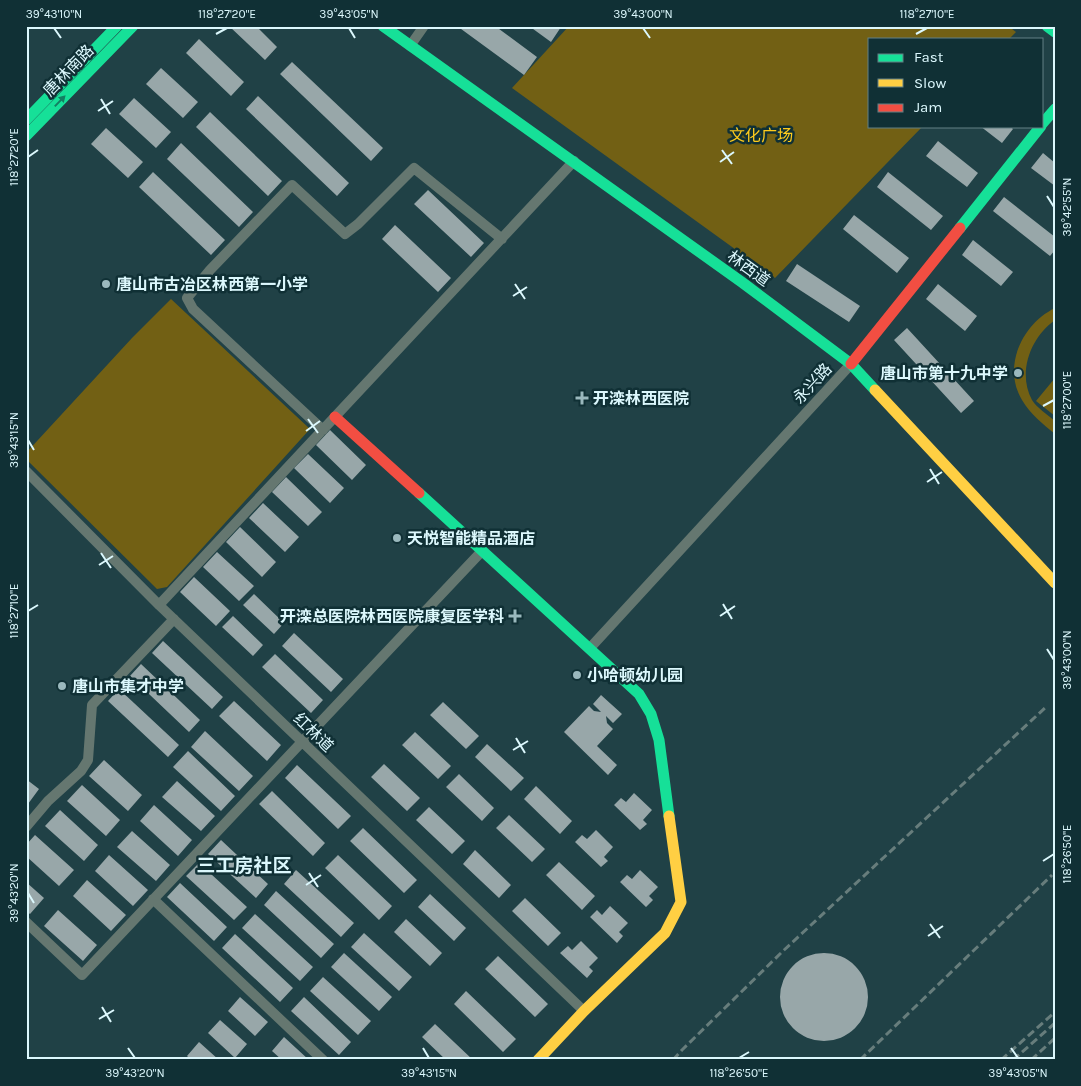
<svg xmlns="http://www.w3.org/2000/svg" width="1081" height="1086" font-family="Karla,'Noto Sans SC',sans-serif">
<rect width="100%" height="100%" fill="#204146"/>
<path fill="#726014" d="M569 26H1008L1016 32 1009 39H870V126H923L775 278 512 88Z
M171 299 310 429 167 587 157 589 26 459V453L132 338Z
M1055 308V320C1031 337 1017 372 1032 400 1037 408 1047 414 1055 421V434C1043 424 1030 414 1022 400 1002 367 1022 324 1055 308Z
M1055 378V416L1036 401Z"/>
<path fill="#98a7a9" d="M229 26H256L277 47 265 60Z
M457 26H495L537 57 524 75Z
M529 26H560L561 27 551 42Z
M199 39 244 82 231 96 186 53Z
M292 62 383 148 371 161 280 74Z
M161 68 198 102 183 118 146 84Z
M258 96 349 183 337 196 246 109Z
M134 98 171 132 156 148 119 114Z
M210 112 282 181 268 196 196 127Z
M980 126H1010L1013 129 1002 143Z
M106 128 143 162 128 178 91 144Z
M938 141 978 173 967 187 926 156Z
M181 143 253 212 239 227 167 159Z
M1043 153 1055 163V186L1031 168Z
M153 172 225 240 211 255 139 187Z
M888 172 943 216 931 230 877 187Z
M428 190 484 243 471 257 414 204Z
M1004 197 1055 237V250L1050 256 993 211Z
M854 215 909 258 897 273 843 229Z
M395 225 451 278 438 292 382 239Z
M973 240 1013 272 1001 286 962 255Z
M797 264 860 306 849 322 786 281Z
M938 284 977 316 965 331 926 299Z
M907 328 974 401 961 413 894 340Z
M330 430 366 465 352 480 316 445Z
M308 454 344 488 330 503 294 468Z
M286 477 322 512 308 526 272 492Z
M263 503 299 537 285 552 249 518Z
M240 527 276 562 262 577 226 542Z
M217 552 254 586 239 601 203 567Z
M194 577 230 611 216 626 180 592Z
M254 594 284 623 274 634 243 605Z
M233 616 263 645 253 656 222 627Z
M294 633 343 679 331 692 282 646Z
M163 641 223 697 212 709 152 653Z
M275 654 323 700 311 713 262 667Z
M141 664 200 720 189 732 130 676Z
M119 689 179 745 168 757 108 701Z
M601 695 622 714 613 723 606 716 607 723 613 729 597 746 617 765 608 775 564 732 589 706 594 711 601 712 593 704Z
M234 701 281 745 267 761 219 716Z
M443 702 479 736 466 749 430 715Z
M205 731 253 776 239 791 191 747Z
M415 732 451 766 438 779 402 745Z
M487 744 524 778 511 791 475 757Z
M188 751 235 796 221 811 173 767Z
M104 760 142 795 128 811 89 776Z
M384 764 420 798 407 811 371 777Z
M297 765 351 816 338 829 285 778Z
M459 774 494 808 482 821 446 787Z
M26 779 39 789 28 804 26 803Z
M177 781 215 816 201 831 162 797Z
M82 785 120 820 106 836 67 801Z
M536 786 572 821 560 834 524 799Z
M272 791 325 843 313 856 259 804Z
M634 793 652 810 643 820 647 824 640 830 614 805 621 798 626 802Z
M154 805 192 840 178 856 140 821Z
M429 807 465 841 452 854 416 820Z
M60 810 98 845 84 861 45 826Z
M509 815 545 849 532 862 496 828Z
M363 828 417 880 404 893 350 841Z
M596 830 613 847 604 857 608 861 601 867 575 842 582 835 587 839Z
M132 831 170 865 156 881 117 847Z
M35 835 74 870 59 886 26 856V845Z
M221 840 268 884 256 898 208 854Z
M475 850 511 885 499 898 463 864Z
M109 855 148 890 133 906 95 871Z
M338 855 392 906 379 920 325 868Z
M559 862 595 896 582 910 546 875Z
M199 863 247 907 234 920 186 876Z
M296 870 354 923 341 937 284 884Z
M640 870 658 887 649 896 653 900 646 907 620 882 627 875 632 879Z
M87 880 126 915 111 931 73 896Z
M26 882 44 898 30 914 26 911Z
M180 883 227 927 214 941 167 897Z
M276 891 334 944 321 958 264 905Z
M430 894 466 928 454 941 418 907Z
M525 898 561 933 548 946 512 911Z
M610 906 628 923 619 932 623 936 617 943 590 917 597 910 602 915Z
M58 910 97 945 83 961 44 926Z
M255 914 313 967 300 981 242 928Z
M406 919 442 953 430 966 394 932Z
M364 933 412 977 399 991 351 947Z
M235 934 293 988 280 1002 222 948Z
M581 941 598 958 589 967 593 971 587 978 560 953 568 946 572 950Z
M344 953 392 997 379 1011 331 967Z
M780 997a44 44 0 1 1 88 0a44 44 0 1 1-88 0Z
M498 956 548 1004 535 1017 485 969Z
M323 977 371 1021 358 1035 310 991Z
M466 991 516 1039 503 1052 454 1004Z
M240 997 268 1022 255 1036 228 1011Z
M304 997 351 1042 339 1055 291 1011Z
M220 1020 247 1044 235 1058 208 1033Z
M435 1024 473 1060H446L422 1037Z
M284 1037 309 1060H282L272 1051Z
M199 1042 219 1060H191L187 1056Z"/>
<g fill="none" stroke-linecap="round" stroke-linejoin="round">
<path stroke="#657770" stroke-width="10" d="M410 46 424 26
M323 430 193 309 187 298 210 270 292 185 345 234 358 224 414 168 502 239
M26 471 159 605 584 1011
M159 605 574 161
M590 648 851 364
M26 827 48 801 81 771 88 760 92 705 174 619
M153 899 323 1060
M26 922 82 975 482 551"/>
<path stroke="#16e098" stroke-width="11" d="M383 26 743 283 851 364 875 390
M1047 26 1055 32
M26 120 117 26
M1042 124 1055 109
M26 136 133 26
M960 228 1041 126
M419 493 639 694 651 714 659 740 669 816"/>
<path stroke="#ffcf43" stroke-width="11" d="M875 390 1055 583
M538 1060 584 1011 665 933 681 902 669 816"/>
<path stroke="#f24e42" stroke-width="11" d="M851 364 960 228
M335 417 419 493"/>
<path stroke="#677d7c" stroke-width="3" stroke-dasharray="8 4" stroke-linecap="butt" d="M673 1060 682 1050 783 951 1046 707
M860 1060 1052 875
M1001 1060 1055 1012
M1013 1060 1055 1023
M1031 1060 1055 1038"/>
</g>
<defs><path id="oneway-solid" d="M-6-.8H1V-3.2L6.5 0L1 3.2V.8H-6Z" transform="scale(1.25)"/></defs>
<use fill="#137f62" href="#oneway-solid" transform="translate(60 101) rotate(-46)"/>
<path fill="none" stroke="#dcf8fd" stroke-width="2" d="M54 28 61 38M349 28 355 38M643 28 650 38M216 34 227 28M916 34 927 28M101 99 110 114M98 111 113 101M722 150 732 164M28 157 38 150M720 162 734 152M1047 196 1054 207M515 284 525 299M513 296 527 287M1043 406 1054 400M308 419 318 433M306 431 320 421M28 440 34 450M930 469 939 484M927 482 942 472M101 553 111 568M99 565 113 556M723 604 732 619M28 611 38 605M720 616 735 606M1047 649 1054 660M516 738 525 753M513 750 528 741M1043 861 1054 854M309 873 318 887M306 885 321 875M28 893 34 903M930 924 940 938M928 936 943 926M102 1007 111 1022M99 1019 114 1010M128 1048 135 1058M423 1048 429 1058M1011 1048 1018 1058M739 1058 749 1052"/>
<g fill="#9ab8bd" stroke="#103035" stroke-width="2">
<circle cx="106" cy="284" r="5"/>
<circle cx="1018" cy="373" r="5"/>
<path d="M579.5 390.5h5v5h5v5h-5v5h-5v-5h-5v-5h5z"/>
<circle cx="397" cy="538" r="5"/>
<path d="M512.5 608.5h5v5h5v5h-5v5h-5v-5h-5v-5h5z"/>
<circle cx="577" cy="675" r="5"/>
<circle cx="62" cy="686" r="5"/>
</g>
<g text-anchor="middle" stroke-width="5" stroke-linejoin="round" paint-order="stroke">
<g font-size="16" fill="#dcf8fd" stroke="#103035">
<text transform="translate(68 70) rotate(-46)" y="6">唐林南路</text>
<text transform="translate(749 268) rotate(36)" y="6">林西道</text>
<text transform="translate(812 383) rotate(-47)" y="6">永兴路</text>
<text transform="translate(314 732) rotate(44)" y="6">红林道</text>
</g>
<g font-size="16" fill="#fdcb1d" stroke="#103035">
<text x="761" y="141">文化广场</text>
</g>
<g font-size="16" font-weight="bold" fill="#dcf8fd" stroke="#103035" text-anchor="start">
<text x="116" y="290">唐山市古冶区林西第一小学</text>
<text x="1008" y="379" text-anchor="end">唐山市第十九中学</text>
<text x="593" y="404">开滦林西医院</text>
<text x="407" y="544">天悦智能精品酒店</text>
<text x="504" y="622" text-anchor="end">开滦总医院林西医院康复医学科</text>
<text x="587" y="681">小哈顿幼儿园</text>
<text x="72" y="692">唐山市集才中学</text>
</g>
<g font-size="19" font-weight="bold" fill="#dcf8fd" stroke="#103035">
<text x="244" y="872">三工房社区</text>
</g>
</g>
<rect width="1081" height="1086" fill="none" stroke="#103035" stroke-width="55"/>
<rect x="868" y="38" width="175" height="90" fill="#103035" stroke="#628085"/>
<rect x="878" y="54" width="25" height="8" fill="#16e098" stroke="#628085"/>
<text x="914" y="62" font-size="15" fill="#dcf8fd">Fast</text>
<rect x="878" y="79" width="25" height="8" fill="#ffcf43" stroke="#628085"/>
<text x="914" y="88" font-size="15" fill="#dcf8fd">Slow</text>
<rect x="878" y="104" width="25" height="8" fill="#f24e42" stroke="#628085"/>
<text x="914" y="112" font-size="15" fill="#dcf8fd">Jam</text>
<rect x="28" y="28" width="1026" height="1030" fill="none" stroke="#dcf8fd" stroke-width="2"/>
<g font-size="12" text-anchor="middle" fill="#dcf8fd">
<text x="54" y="18">39°43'10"N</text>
<text x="227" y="18">118°27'20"E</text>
<text x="349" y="18">39°43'05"N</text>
<text x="643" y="18">39°43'00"N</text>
<text x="927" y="18">118°27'10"E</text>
<text transform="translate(14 157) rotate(-90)" y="4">118°27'20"E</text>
<text transform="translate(1067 207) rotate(-90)" y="4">39°42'55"N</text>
<text transform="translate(1067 400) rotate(-90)" y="4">118°27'00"E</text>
<text transform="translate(14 440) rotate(-90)" y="4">39°43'15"N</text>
<text transform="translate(14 611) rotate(-90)" y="4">118°27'10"E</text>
<text transform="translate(1067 660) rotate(-90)" y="4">39°43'00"N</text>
<text transform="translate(1067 854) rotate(-90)" y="4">118°26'50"E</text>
<text transform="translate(14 893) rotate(-90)" y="4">39°43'20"N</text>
<text x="135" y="1077">39°43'20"N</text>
<text x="429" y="1077">39°43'15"N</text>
<text x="739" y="1077">118°26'50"E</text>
<text x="1018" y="1077">39°43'05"N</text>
</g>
</svg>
